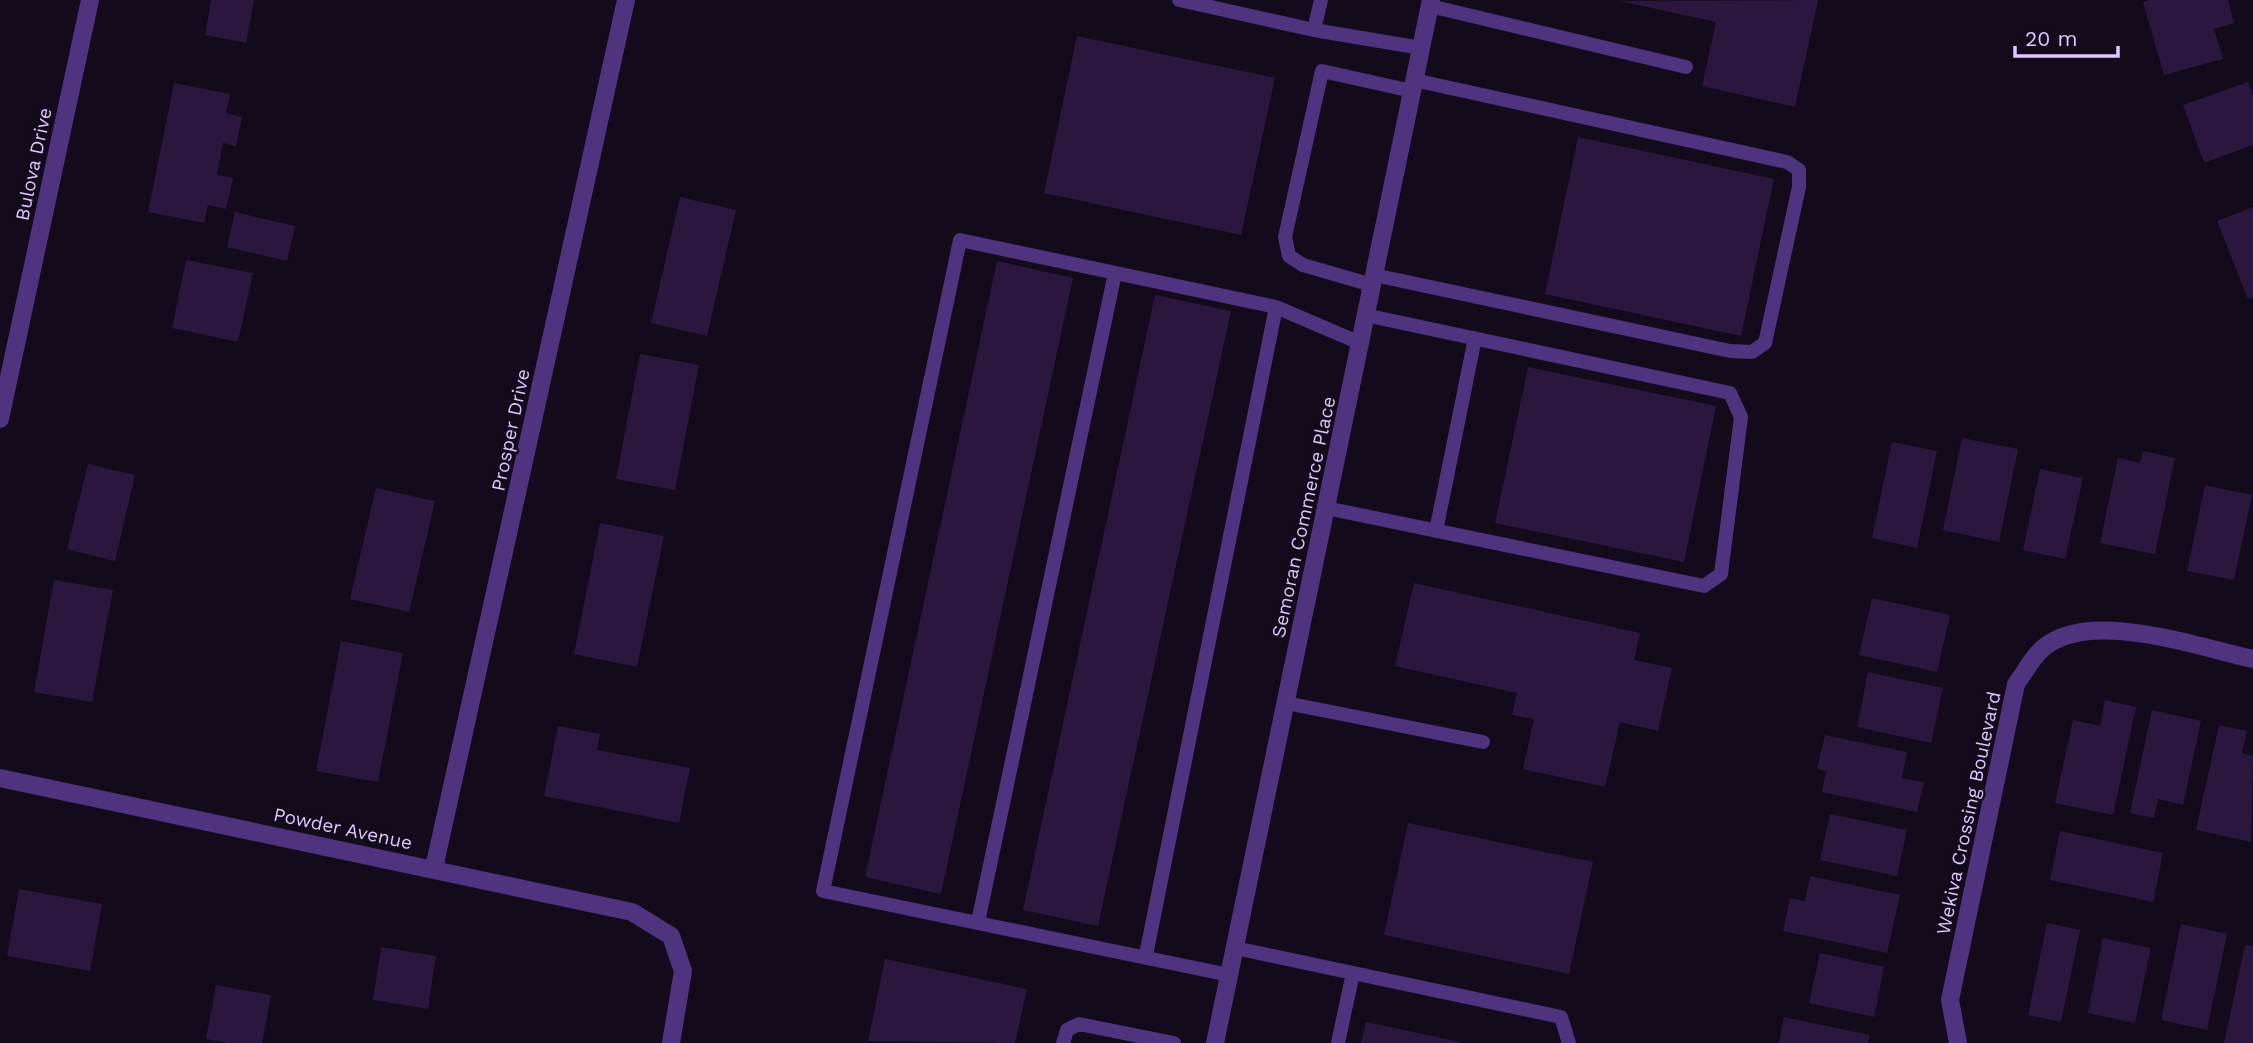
<svg xmlns="http://www.w3.org/2000/svg" width="2253" height="1043" font-family="'Work Sans',sans-serif">
<rect width="100%" height="100%" fill="#130a1c"/>
<path fill="#2b163e" d="M211 0H254L246 43 205 35Z
M1818 0 1795 107 1702 86 1716 22 1620 1Z
M2149 0H2228L2234 23 2214 29 2223 59 2164 75 2143 2Z
M1077 36 1275 78 1241 235 1044 193Z
M2248 82 2253 97V145L2204 163 2183 105Z
M174 83 230 94 226 113 242 117 236 146 223 143 217 175 233 178 226 209 208 205 204 223 148 212Z
M1578 137 1774 179 1741 336 1545 294Z
M680 197 736 210 707 336 651 323Z
M2253 207V297L2248 299 2217 221Z
M235 212 295 226 287 261 227 247Z
M186 260 253 273 238 342 172 328Z
M997 261 1073 278 941 894 865 877Z
M1155 295 1231 311 1098 926 1023 910Z
M640 354 699 365 675 490 616 479Z
M1528 367 1716 406 1684 562 1495 523Z
M1962 438 2018 449 1999 542 1943 530Z
M1892 442 1937 451 1917 548 1872 538Z
M2143 451 2175 458 2155 554 2100 543 2118 458 2140 463Z
M88 464 135 475 115 561 67 549Z
M2040 469 2083 478 2065 559 2023 550Z
M2205 485 2252 495 2234 580 2187 571Z
M376 488 435 501 409 612 350 599Z
M600 523 664 536 637 667 574 654Z
M54 580 113 590 92 702 34 692Z
M1414 583 1640 633 1634 660 1672 668 1658 731 1620 722 1605 787 1523 769 1534 719 1512 715 1517 693 1395 666Z
M1872 598 1950 615 1937 672 1859 655Z
M341 641 403 653 378 782 316 771Z
M1868 672 1943 688 1931 743 1857 727Z
M2105 700 2136 707 2113 815 2055 803 2073 720 2100 726Z
M2152 710 2201 721 2183 805 2158 799 2154 818 2130 813Z
M2219 725 2247 731 2242 753 2253 756 2251 842 2196 830Z
M558 726 600 734 597 750 690 768 679 823 544 796Z
M1825 735 1907 752 1902 778 1924 782 1917 812 1822 792 1826 771 1817 769Z
M1830 814 1907 830 1897 876 1820 860Z
M1408 823 1593 862 1569 974 1384 935Z
M2060 831 2163 853 2153 902 2050 880Z
M1810 876 1900 895 1887 953 1783 931 1790 898 1805 901Z
M19 889 102 904 90 971 7 956Z
M2047 923 2080 930 2061 1022 2028 1015Z
M2181 924 2227 934 2207 1030 2161 1020Z
M2103 938 2151 948 2135 1023 2088 1013Z
M2245 945 2253 946V1043H2224Z
M381 947 436 956 428 1009 373 1000Z
M1820 953 1884 967 1874 1017 1809 1003Z
M885 959 1027 989 1015 1043 868 1041Z
M216 985 271 995 262 1043H228L206 1039Z
M1784 1017 1870 1035 1868 1043H1779Z
M1366 1022 1460 1042V1043H1361Z"/>
<g fill="none" stroke-linecap="round" stroke-linejoin="round">
<path stroke="#4f337e" stroke-width="14" d="M1179 0 1314 30
M1321 0 1314 30 1421 48
M1430 6 1686 67
M1374 275 1730 351 1752 352 1765 343 1799 187V170L1787 162 1414 80
M1372 285 1303 265 1289 256 1285 237 1322 71 1412 91
M1326 508 1704 586 1721 574 1741 417 1730 393 1365 315
M1436 531 1475 338
M1286 703 1483 742
M978 922 1115 273
M1235 948 1561 1017 1569 1043
M1146 955 1276 307
M1229 975 823 891 960 240 1276 307 1360 343
M1063 1043 1067 1030 1079 1024 1174 1043
M1338 1043 1353 973"/>
<path stroke="#4f337e" stroke-width="18" d="M0 419 90 0
M0 778 632 912 671 936 683 971 671 1043
M434 868 626 0
M1215 1043 1431 0
M1958 1043 1950 1000 2016 684C2024 674 2031 659 2041 650 2087 607 2197 647 2253 659"/>
</g>
<g text-anchor="middle" stroke-width="5" stroke-linejoin="round" paint-order="stroke">
<g font-size="19" fill="#dfc6ff" stroke="#130a1c">
<text transform="translate(33 164) rotate(-78)" y="7">Bulova Drive</text>
<text transform="translate(510 430) rotate(-78)" y="7">Prosper Drive</text>
<text transform="translate(1303 517) rotate(-78)" y="7">Semoran Commerce Place</text>
<text transform="translate(1968 813) rotate(-78)" y="7">Wekiva Crossing Boulevard</text>
<text transform="translate(343 828) rotate(12)" y="7">Powder Avenue</text>
</g>
</g>
<path d="M2015 46v10h103v-10" fill="none" stroke="#dfc6ff" stroke-width="3.5"/>
<text x="2025" y="46" font-size="21" fill="#dfc6ff" stroke="#130a1c" stroke-width="5" paint-order="stroke">20 m</text>
</svg>
